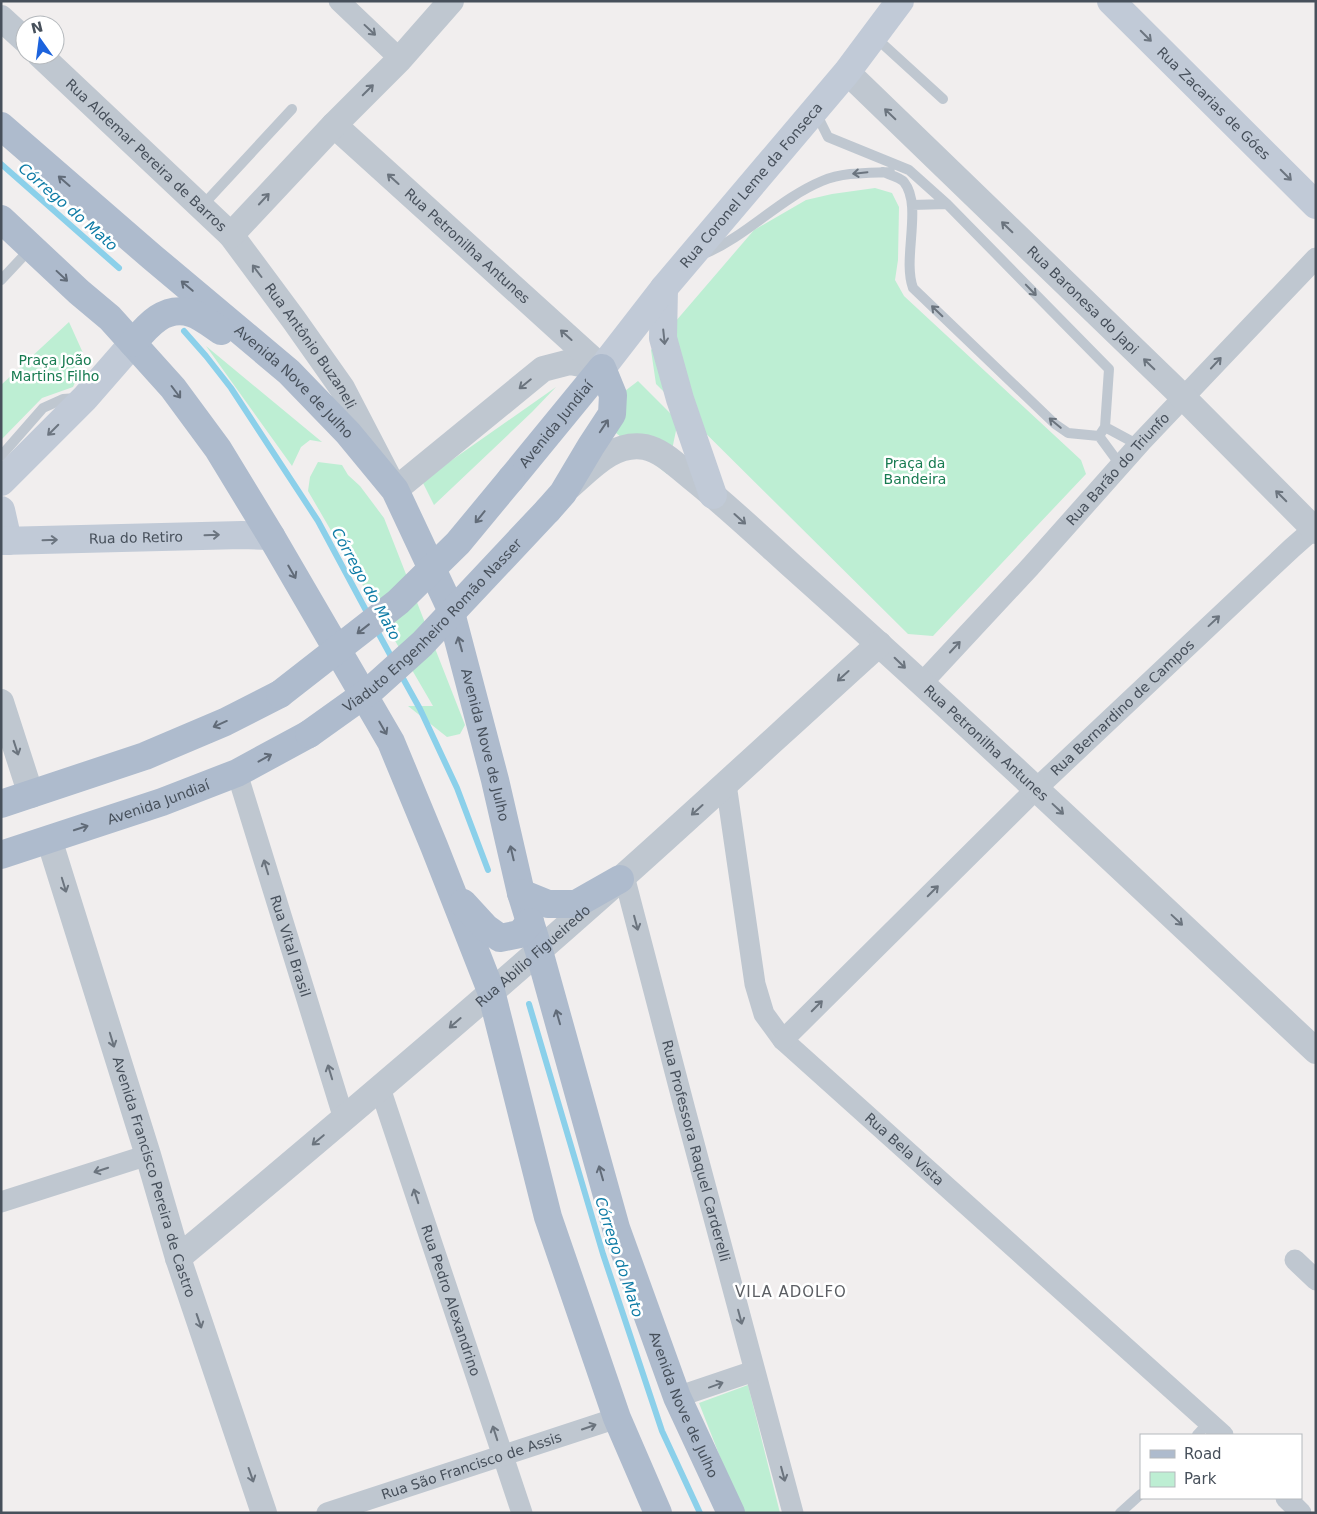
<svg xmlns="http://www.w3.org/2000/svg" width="1317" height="1514" font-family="'DejaVu Sans',sans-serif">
<rect width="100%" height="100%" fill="#f1eeee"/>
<path fill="#bdeed3" d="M875 188 892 193 899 207 898 260 895 280 904 296 1081 460 1086 474 933 636 908 634 656 384 651 350 754 230 806 200 832 194Z
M69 322 83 353 82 368 73 387 42 398 1 440V385Z
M206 346 322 442 310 440 301 447 292 466Z
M638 381 678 421 667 474 616 433 621 394Z
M556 387 532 412 434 505 422 481Z
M318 462 342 465 348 475 360 486 384 518 465 725 460 734 447 737 408 706H433L308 491 310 477Z
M748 1385 780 1513H742L699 1403Z"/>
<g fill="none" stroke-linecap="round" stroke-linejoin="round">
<path stroke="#8bd0ea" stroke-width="6" d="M1 164 119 268
M184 331 206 356 231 388 318 521 369 616
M375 627 393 660
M400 673 420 709 457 788 488 870
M529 1004 603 1254 662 1431 700 1513"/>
<path stroke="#bfc7d0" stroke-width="10" d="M875 37 943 99
M816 113 828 137 909 170 947 204 1109 369 1105 427 1099 436
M883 172C890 175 900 177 904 182 923 206 902 258 913 288L1055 424 1068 433 1099 436 1121 466
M912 205 947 204
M202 206 292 109
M704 254C747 236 779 199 822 181 844 172 867 173 890 172
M1 280 31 248
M1105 427 1131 441H1141
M1 456 43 408 63 399 76 398
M1197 1435 1209 1422
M1120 1513 1141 1494"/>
<g stroke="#bfc7d0" stroke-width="21">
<path d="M339 1 400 59"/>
<path id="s1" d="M922 683 1030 567 1142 441 1316 258"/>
<path id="s2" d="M237 773 344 1119"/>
<path id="s3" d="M726 784 755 984 764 1014 783 1040 1223 1435"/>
<path id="s4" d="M624 876 685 1110 793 1513"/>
<path id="s5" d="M783 1040 1037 788 1292 548 1316 527"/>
<path id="s6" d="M380 1088 522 1513"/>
<path d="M1 1202 148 1155"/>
<path d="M1295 1260 1316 1280"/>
<path d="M677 1397 754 1371"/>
<path d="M1286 1498 1301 1513"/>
<path id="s7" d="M327 1513 617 1418"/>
</g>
<g stroke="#bfc7d0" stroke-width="26">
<path d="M1 18 25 40"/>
<path id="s8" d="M40 55 231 235 294 320 342 388 395 490 543 369 570 362 602 368"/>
<path id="s9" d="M847 72 1174 388 1316 531"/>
<path id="s10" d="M334 125 602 368"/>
<path d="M231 235 334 125 400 59 451 1"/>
<path id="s11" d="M569 487C590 469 614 441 645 447 663 451 677 466 691 477 726 505 759 536 792 566 969 724 1142 888 1316 1051"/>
<path d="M1 702 31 795"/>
<path id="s12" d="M49 839 148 1155 178 1258 264 1513"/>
<path id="s13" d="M178 1258C329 1132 479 1005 626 874 711 798 795 720 879 644"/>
</g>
<g stroke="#c1cad7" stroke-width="28">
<path id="s14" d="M1111 1 1316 205"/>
<path d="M664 288 663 338 680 399 713 495"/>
<path id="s15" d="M602 368 664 288 847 72 900 1"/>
<path d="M1 482 85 398 133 343"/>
<path d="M1 510 8 541"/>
<path id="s16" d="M1 541 242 535 271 536"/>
</g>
<g stroke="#aebbcd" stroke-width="28">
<path id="s17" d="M1 126 152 257 289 372 348 433 395 490 449 605 495 780 521 893 539 951 616 1228 677 1397 731 1513"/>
<path d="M1 219 79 292 110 318 173 388 218 449 271 536 391 742 434 846 491 991 548 1217 617 1418 658 1513"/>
<path d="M133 343C148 325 165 305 191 313 201 316 212 325 221 331"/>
<path id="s18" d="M511 479 602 368 613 395 612 414 591 446 563 493 548 510"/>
<path d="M1 804 145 756 225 722 280 694"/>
<path id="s19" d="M1 855 162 802 237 773 309 734"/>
<path d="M521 893 548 904H576L620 879"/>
<path d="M463 903 486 928 500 938 520 934 530 922"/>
</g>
<g stroke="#aebbcd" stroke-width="28">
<path d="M280 694 398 602 458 543 511 479"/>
<path id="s20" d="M309 734 372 689 422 644 548 510"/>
</g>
</g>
<defs><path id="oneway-shaft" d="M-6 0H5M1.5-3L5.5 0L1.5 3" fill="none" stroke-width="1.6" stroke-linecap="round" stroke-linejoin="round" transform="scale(1.25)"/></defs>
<g stroke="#6b747e">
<use href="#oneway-shaft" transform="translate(370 30) rotate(43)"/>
<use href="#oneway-shaft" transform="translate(368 90) rotate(-45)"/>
<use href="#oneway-shaft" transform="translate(890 114) rotate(-136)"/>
<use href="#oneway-shaft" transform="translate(860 173) rotate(174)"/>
<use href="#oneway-shaft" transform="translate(393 179) rotate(-138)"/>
<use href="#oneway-shaft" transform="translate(264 199) rotate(-47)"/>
<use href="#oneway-shaft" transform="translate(1007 227) rotate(-136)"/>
<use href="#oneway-shaft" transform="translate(257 271) rotate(-127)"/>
<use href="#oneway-shaft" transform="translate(1031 290) rotate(46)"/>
<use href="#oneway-shaft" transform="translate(937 311) rotate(-136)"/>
<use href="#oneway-shaft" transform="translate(566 335) rotate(-138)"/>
<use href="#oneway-shaft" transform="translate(1216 363) rotate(-47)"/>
<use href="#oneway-shaft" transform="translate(1149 364) rotate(-136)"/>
<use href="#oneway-shaft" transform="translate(525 384) rotate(141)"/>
<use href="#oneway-shaft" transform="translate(1055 423) rotate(-140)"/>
<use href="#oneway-shaft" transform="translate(1281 496) rotate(-135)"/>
<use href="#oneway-shaft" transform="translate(740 519) rotate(42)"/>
<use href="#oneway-shaft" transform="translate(1214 621) rotate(-43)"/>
<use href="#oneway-shaft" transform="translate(955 647) rotate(-47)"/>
<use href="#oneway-shaft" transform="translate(900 663) rotate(44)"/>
<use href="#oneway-shaft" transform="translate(843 676) rotate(138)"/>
<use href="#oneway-shaft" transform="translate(16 748) rotate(72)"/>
<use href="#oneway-shaft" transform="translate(1058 809) rotate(43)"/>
<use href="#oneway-shaft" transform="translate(697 810) rotate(138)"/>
<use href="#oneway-shaft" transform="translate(266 867) rotate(-107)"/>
<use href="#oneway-shaft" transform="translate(64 885) rotate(73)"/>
<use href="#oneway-shaft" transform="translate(933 891) rotate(-45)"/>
<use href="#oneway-shaft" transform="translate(1177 920) rotate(43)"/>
<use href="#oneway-shaft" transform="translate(636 923) rotate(75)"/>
<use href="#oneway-shaft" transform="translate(817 1006) rotate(-45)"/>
<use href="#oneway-shaft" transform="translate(455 1023) rotate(139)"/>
<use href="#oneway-shaft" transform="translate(112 1040) rotate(73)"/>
<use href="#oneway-shaft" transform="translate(330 1072) rotate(-107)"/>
<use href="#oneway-shaft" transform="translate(318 1140) rotate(140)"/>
<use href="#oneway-shaft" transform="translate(101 1170) rotate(162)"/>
<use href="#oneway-shaft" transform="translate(416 1196) rotate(-108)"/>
<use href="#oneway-shaft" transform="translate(740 1317) rotate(75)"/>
<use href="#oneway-shaft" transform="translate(199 1321) rotate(71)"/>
<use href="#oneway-shaft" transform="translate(716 1385) rotate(-20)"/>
<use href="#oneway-shaft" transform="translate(589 1427) rotate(-19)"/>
<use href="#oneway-shaft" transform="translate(495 1433) rotate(-108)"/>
<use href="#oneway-shaft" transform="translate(783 1474) rotate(75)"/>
<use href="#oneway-shaft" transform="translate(251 1475) rotate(71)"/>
</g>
<g stroke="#6c7580">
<use href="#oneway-shaft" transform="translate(1146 36) rotate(45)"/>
<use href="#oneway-shaft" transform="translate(1286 175) rotate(45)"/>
<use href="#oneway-shaft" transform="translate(664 337) rotate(84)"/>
<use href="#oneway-shaft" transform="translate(53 430) rotate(135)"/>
<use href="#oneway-shaft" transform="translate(212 535) rotate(-2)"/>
<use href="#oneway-shaft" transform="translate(50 540) rotate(-2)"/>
</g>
<g stroke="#616b78">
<use href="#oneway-shaft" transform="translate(64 181) rotate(-139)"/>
<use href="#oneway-shaft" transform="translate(62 276) rotate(43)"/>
<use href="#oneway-shaft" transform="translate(187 286) rotate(-140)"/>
<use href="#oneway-shaft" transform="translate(176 392) rotate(53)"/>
<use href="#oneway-shaft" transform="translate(604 426) rotate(-56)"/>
<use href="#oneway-shaft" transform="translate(480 517) rotate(129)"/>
<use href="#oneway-shaft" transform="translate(292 572) rotate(60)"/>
<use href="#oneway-shaft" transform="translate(363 629) rotate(142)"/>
<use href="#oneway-shaft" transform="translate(460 644) rotate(-106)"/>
<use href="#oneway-shaft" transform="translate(220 724) rotate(156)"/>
<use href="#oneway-shaft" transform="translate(383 728) rotate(60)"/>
<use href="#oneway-shaft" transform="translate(265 758) rotate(-29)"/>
<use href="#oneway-shaft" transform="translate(81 828) rotate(-18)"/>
<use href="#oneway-shaft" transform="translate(512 853) rotate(-103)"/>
<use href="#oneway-shaft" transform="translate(558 1017) rotate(-106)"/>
<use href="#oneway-shaft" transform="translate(601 1173) rotate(-106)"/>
</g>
<g text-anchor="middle" stroke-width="5" stroke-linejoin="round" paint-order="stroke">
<g font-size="14" fill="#47505b" stroke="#fff">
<text dy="5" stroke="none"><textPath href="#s14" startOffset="145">Rua Zacarias de Góes</textPath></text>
<text dy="5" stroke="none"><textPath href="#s8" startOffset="146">Rua Aldemar Pereira de Barros</textPath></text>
<text dy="5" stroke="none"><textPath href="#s15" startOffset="236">Rua Coronel Leme da Fonseca</textPath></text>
<text dy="5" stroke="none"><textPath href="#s10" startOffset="180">Rua Petronilha Antunes</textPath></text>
<text dy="5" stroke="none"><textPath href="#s9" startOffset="328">Rua Baronesa do Japi</textPath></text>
<text dy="5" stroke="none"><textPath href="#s8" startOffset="399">Rua Antônio Buzaneli</textPath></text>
<text dy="5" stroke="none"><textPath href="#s17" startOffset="389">Avenida Nove de Julho</textPath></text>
<text dy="5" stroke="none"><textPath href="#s18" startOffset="71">Avenida Jundiaí</textPath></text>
<text dy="5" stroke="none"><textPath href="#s1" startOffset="290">Rua Barão do Triunfo</textPath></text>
<text dy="5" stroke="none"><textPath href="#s16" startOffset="135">Rua do Retiro</textPath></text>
<text dy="5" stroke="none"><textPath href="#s20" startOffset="165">Viaduto Engenheiro Romão Nasser</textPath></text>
<text dy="5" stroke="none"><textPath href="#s5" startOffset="475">Rua Bernardino de Campos</textPath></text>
<text dy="5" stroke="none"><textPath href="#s11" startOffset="542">Rua Petronilha Antunes</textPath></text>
<text dy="5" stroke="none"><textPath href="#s17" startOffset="809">Avenida Nove de Julho</textPath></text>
<text dy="5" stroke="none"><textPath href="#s19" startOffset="166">Avenida Jundiaí</textPath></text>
<text dy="5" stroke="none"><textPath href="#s2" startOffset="181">Rua Vital Brasil</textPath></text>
<text dy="5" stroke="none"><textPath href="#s13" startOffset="466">Rua Abilio Figueiredo</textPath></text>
<text dy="5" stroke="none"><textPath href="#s3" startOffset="429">Rua Bela Vista</textPath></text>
<text dy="5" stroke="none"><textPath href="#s4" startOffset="284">Rua Professora Raquel Carderelli</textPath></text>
<text dy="5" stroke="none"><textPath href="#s12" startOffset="354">Avenida Francisco Pereira de Castro</textPath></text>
<text dy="5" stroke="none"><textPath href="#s6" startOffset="224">Rua Pedro Alexandrino</textPath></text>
<text dy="5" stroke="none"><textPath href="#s17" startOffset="1499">Avenida Nove de Julho</textPath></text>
<text dy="5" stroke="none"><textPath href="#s7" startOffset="152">Rua São Francisco de Assis</textPath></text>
</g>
<g font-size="14" fill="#187b51" stroke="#fff">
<text x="55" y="365">Praça João<tspan x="55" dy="16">Martins Filho</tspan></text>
<text x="915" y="468">Praça da<tspan x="915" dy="16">Bandeira</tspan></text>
</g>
<g font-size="15" font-style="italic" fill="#0f7ca6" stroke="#fff">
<text transform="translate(68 207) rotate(41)" y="5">Córrego do Mato</text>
<text transform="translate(366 584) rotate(61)" y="5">Córrego do Mato</text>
<text transform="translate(619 1257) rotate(72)" y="5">Córrego do Mato</text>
</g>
<g font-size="15" letter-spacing="1" fill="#5b5e63" stroke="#fff">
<text x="791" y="1297">VILA ADOLFO</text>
</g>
</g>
<rect width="1317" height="1514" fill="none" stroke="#47505b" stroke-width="5"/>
<rect x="1140" y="1434" width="162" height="65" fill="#ffffff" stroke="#b5b9bd"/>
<rect x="1150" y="1450" width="25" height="8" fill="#aebbcd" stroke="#b5b9bd"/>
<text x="1184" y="1459" font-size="15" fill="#47505b">Road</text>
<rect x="1150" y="1472" width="25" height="15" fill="#bdeed3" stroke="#b5b9bd"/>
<text x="1184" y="1484" font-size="15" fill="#47505b">Park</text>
<g transform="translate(40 40) rotate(346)"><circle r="24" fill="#ffffff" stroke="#b5b9bd"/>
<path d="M0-4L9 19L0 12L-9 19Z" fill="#1c63dd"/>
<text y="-8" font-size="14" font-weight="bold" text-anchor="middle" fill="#47505b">N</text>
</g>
</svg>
